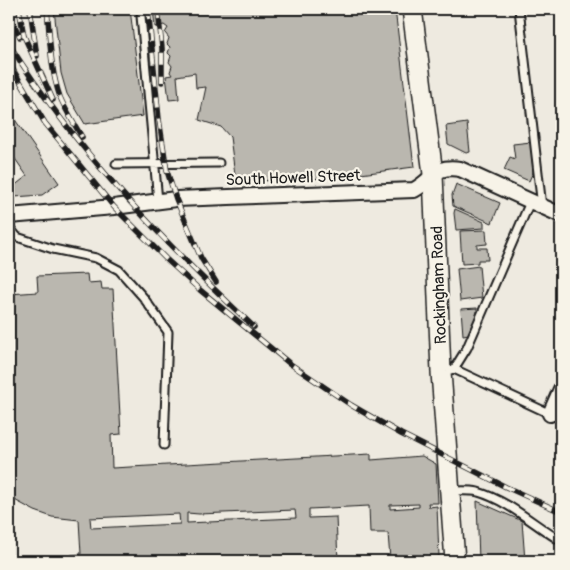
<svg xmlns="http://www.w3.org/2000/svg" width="570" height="570" font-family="Pangolin,sans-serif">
<rect width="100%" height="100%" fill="#eeeae0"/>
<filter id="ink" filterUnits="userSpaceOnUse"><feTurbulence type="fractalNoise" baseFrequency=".02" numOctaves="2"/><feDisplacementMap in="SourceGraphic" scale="10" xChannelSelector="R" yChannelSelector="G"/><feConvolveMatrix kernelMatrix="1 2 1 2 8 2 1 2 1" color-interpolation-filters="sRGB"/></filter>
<g filter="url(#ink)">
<path fill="#bab7af" stroke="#1c1c1c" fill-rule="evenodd" d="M54 9H130L143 116 85 124 67 94 61 73Z
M153 9H395L414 167 330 178 236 182 230 137 221 127 199 120 206 87 196 88 195 73 177 76 179 99 169 100 166 76 172 75 170 72 172 66 169 62 171 56 168 53 170 47 167 44 169 38 165 33 168 28 164 25 155 27Z
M9 111 59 183 42 195 14 197 9 190 27 176 9 150Z
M467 123 470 152 466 153 448 144 446 126Z
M531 142 533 172 529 181 504 170 510 157 515 159 513 144Z
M456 184 500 203 492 223 453 206 452 195Z
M455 209 484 222V228L456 230 454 213Z
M486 230 487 244 477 245V248H487L488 260H478V263L462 264 460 231Z
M479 266 482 298 460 301 457 269Z
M87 274 88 283 101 282 102 289H113L121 434 111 435 112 468 371 454V460L422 456 436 464 438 503H428L429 507 437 506 439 557 390 559 388 533H370L369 506 309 509V518L336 517 338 561H145V558L71 561V555L81 554 79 520 52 517 35 511 9 497V294L38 292 37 276ZM419 504V507L390 509V505ZM295 510 296 518 187 523V513L199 514ZM179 514 180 524 91 528 90 518Z
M477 308V315L469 334 463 335 461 309Z
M477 501 522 521 525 561H479Z"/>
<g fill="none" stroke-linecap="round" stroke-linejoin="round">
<g stroke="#1c1c1c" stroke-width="11">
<path id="lane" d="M519 9 542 207
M141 16 158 201
M116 164 219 163
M9 227 17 237 53 249 96 258 119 270 143 297 168 332 164 445
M454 369 467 348 530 202
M450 370 454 369 561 419
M451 491C459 491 470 490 478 492 509 501 534 525 561 541"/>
</g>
<g stroke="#1c1c1c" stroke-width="18">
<path id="street" d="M9 216 114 207 176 199 414 190C435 179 433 165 460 169L561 215
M550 414 561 389"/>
</g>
<g stroke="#1c1c1c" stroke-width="22">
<path id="secondary" d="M412 9 433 174 441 372 455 561"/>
</g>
<use href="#lane" stroke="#f7f3e8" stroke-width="7"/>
<use href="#street" stroke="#f7f3e8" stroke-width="14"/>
<use href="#secondary" stroke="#f7f3e8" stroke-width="19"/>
<g stroke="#1c1c1c" stroke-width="5.5">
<path id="rail" d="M19 9 24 36 53 100
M30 9 37 56
M47 9C50 37 50 69 60 97 66 111 74 124 82 137
M148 9 159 119 167 171 176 199 201 258 216 282
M158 9 162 48V82
M9 14 20 37
M9 44C76 150 162 241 254 327
M9 63 45 123 114 207 166 259 200 290 289 363 351 405 401 434 506 487 561 512"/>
</g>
<use href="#rail" stroke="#f7f3e8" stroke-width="4" stroke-dasharray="11" stroke-linecap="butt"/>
</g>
</g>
<g text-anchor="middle" stroke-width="4.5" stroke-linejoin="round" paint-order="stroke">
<g font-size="16" fill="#1c1c1c" stroke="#f7f3e8">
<text transform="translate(293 177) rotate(-2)" y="6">South Howell Street</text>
<text transform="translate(438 285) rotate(-92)" y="6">Rockingham Road</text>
</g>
</g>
<rect width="570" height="570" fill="none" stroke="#f7f3e8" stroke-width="30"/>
<rect x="15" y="15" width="540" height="540" fill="none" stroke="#1c1c1c" stroke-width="2" filter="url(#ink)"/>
</svg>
